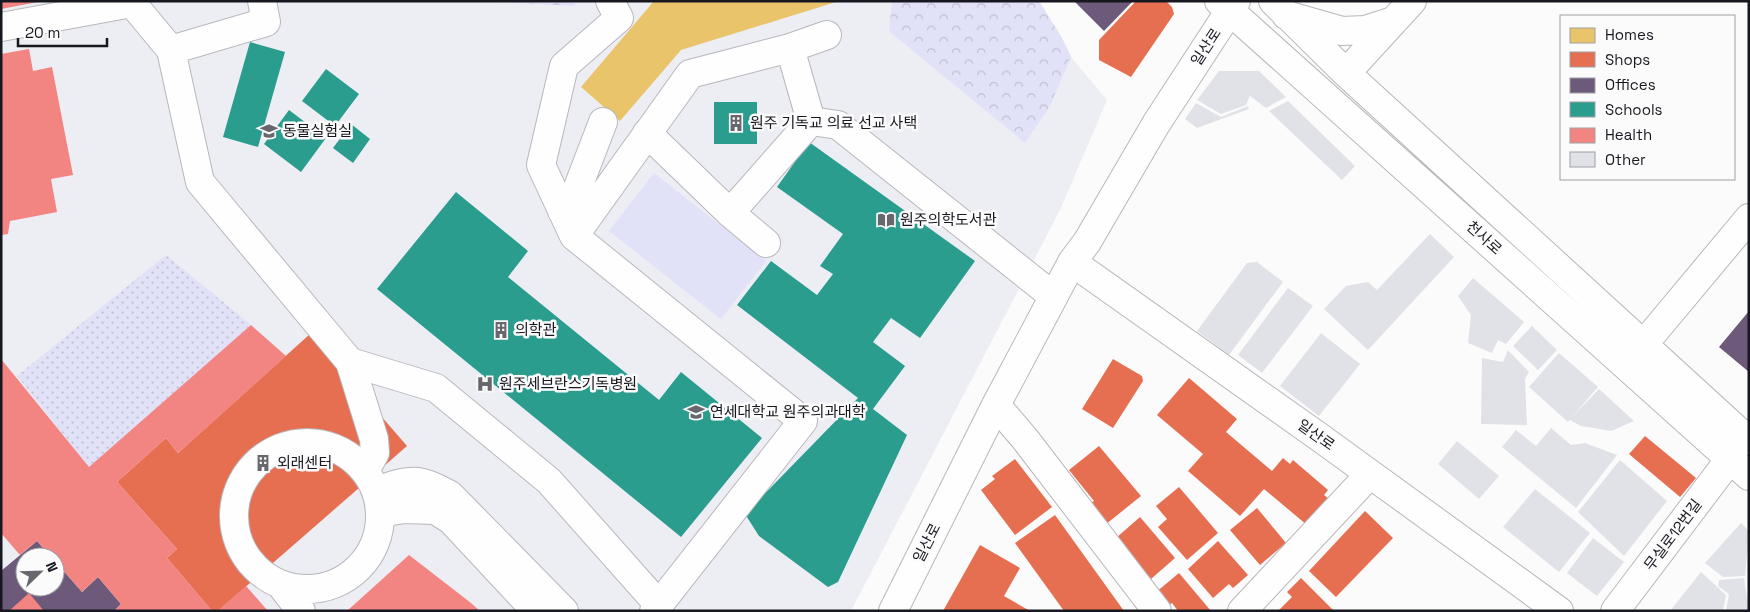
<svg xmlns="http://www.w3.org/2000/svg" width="1750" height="612" font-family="'Space Grotesk','Noto Sans KR',sans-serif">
<defs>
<pattern id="grass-dots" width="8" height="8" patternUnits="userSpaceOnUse" patternTransform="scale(1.25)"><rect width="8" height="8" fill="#e1e1f7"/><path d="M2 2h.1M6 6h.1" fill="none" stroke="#c0c0d3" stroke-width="1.8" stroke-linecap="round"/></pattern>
<pattern id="forest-crowns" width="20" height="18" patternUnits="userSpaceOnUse" patternTransform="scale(1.25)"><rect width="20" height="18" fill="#e1e1f7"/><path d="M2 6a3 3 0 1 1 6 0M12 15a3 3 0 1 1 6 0" fill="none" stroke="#c0c0d3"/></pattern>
</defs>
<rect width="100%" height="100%" fill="#fbfbfb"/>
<path fill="#ededf4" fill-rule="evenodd" d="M1 1H1039L1062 38 1071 57 1107 100 1060 210 851 611H1ZM25 557H55V587H25Z"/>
<path fill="url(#grass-dots)" d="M166 255 251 325 89 467 17 376Z"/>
<path fill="url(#forest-crowns)" d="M482 1H573L576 6Z
M892 1H1039L1062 38 1071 57 1050 106 1025 143 889 31Z"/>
<path fill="#e1e1f7" d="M654 173 766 261 721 319 609 231Z"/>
<path fill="#e9c46a" d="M654 1H836V2L681 50 620 121 581 87Z"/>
<path fill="#e76f51" d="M1136 1H1166L1172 7 1174 14 1131 77 1099 60V40Z
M310 334 407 446 234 597 218 611H212L167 558 177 549 117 482 166 438 178 453Z
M1113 359 1142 376 1143 381 1113 428 1082 409Z
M1189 378 1237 419 1226 432 1272 471 1283 458 1290 464 1293 460 1328 490 1324 495 1329 499 1307 525 1264 489 1240 516 1188 471 1203 454 1157 415Z
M1645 436 1696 478 1680 497 1629 454Z
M1099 446 1141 496 1105 525 1089 504 1094 501 1069 470Z
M1015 459 1052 507 1015 535 981 490 995 479 992 476Z
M1179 487 1218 533 1187 560 1158 527 1167 519 1156 506Z
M1257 508 1286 543 1260 565 1230 530Z
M1365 511 1393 538 1336 597 1309 571Z
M1055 515 1124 611H1064L1015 543Z
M1140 517 1175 558 1151 579 1116 538Z
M1218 541 1248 575 1233 588 1229 584 1213 598 1188 569Z
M980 545 1020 568 1004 596 1030 611H943Z
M1179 573 1211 611H1178L1172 603 1166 607 1155 593Z
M1301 578 1334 611H1278L1292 597 1287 592Z"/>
<path fill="#6d597a" d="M1074 1H1133L1104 31Z
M1749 311V372L1719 347Z
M37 541 51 557H25V587H55V561L82 592 98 577 121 604 114 611H1V571Z"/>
<path fill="#2a9d8f" d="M250 42 285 52 258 147 223 137Z
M326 69 359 94 335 126 302 101Z
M714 102H757V144H714Z
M289 110 326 138 301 172 264 144Z
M351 124 370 139 353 163 333 148Z
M809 142 975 261 920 338 891 318 873 342 905 366 873 409 907 435 838 582 828 587 759 536 745 514 858 398 737 305 771 261 817 295 833 274 820 266 843 234 777 187Z
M456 192 528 251 508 277 659 400 681 372 762 438 681 537 377 289Z"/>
<path fill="#f28482" d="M1 1H38V2L1 9Z
M29 49 33 71 52 67 73 175 51 179 57 212 10 221 8 234 1 235V54Z
M251 325 286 356 178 453 166 438 117 482 177 549 167 558 212 611H114L121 604 98 577 82 592 55 561V557H51L37 541 20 555 1 533V359L89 467Z
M409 555 471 603 480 611H347Z
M246 586 268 611H218Z
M29 593 44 611H9Z"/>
<path fill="#e1e2e7" d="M1219 71H1259L1286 97 1266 108 1250 96 1246 105 1221 114 1197 100Z
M1288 101 1355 166 1342 180 1269 111Z
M1196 103 1221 117 1248 106 1249 109 1197 128 1185 119Z
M1430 234 1454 257 1368 350 1324 309 1346 286 1368 282 1377 290Z
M1257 262 1283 282 1229 355 1197 331 1247 263Z
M1473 278 1524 322 1506 344 1498 340 1492 353 1468 343 1471 315 1458 296Z
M1288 288 1313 306 1262 373 1238 355Z
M1532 326 1557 350 1538 370 1513 346Z
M1321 333 1360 364 1319 416 1280 386Z
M1508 350 1529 372 1525 379 1527 425 1481 424 1482 358 1503 362Z
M1559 353 1598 387 1571 418 1599 389 1634 421 1611 431 1581 426 1570 420 1568 422 1529 387Z
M1551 428 1571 445 1585 443 1617 455 1576 508 1502 447 1516 430 1536 446Z
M1457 441 1499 476 1479 499 1438 464Z
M1620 460 1667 501 1624 556 1578 512Z
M1535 489 1590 533 1559 572 1503 527Z
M1741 523 1749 531 1745 576 1723 577 1705 563Z
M1593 538 1624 562 1597 596 1567 573Z
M1701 572 1726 595 1723 611H1670Z
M1744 578 1749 611H1726L1729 594 1718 586 1719 580Z"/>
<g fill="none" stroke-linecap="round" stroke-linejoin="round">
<g stroke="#b7b7bc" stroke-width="30">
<path id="minor" d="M610 1 619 18 564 66 541 165 574 236 803 421 654 611
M1219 1 1749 476
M1273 1 1346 73 1749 441
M1286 15 1342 31 1365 30 1393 21
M1 27 132 3 171 50 200 182 350 362 436 388 549 481 659 605
M790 48 811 121
M171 50 266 22 262 1
M1346 73 1412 1
M811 121 838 125 1053 296
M647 133 730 213 766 243
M562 211 575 195 603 122
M730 213 811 121
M574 236 690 74 790 48 827 35
M1072 262 1322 439 1559 611
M1643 345 1749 218
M350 362 374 439 375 453 365 471
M996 405 1025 439 1157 611
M234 516a73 73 0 1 1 146 0a73 73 0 1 1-146 0Z
M376 491C411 479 417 477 450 495L564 611
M380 513 404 509 435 510 451 520 536 611
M281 585 301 611
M893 611 996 405 1072 262 1087 242 1156 124 1236 1
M1242 611 1370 474
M1615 611 1730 459"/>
</g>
<use href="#minor" stroke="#fefefe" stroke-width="28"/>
</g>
<defs>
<g id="building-bare" transform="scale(1.35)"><path d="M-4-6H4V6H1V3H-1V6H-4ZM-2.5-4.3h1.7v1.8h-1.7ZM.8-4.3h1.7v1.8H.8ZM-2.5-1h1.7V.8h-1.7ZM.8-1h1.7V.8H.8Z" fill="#67676d" stroke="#fbfbfb" stroke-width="2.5" paint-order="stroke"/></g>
<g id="university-bare" transform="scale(1.35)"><path d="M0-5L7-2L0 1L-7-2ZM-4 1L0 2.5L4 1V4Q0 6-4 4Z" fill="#67676d" stroke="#fbfbfb" stroke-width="2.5" paint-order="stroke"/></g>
<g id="library-bare" transform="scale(1.35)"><path d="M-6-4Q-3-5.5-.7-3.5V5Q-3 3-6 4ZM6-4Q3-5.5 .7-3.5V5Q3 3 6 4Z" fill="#67676d" stroke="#fbfbfb" stroke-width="2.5" paint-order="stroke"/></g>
<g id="hospital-bare" transform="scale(1.35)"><path d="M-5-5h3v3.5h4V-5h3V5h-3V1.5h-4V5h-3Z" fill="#67676d" stroke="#fbfbfb" stroke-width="2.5" paint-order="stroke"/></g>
</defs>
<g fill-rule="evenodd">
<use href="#building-bare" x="736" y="123"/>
<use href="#university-bare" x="269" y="131"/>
<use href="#library-bare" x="886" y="220"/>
<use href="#building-bare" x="501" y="330"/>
<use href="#hospital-bare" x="485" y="384"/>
<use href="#university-bare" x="696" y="412"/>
<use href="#building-bare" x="263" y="463"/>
</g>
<g text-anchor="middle" stroke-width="5" stroke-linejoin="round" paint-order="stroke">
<g font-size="15" fill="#171720" stroke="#fbfbfb">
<text transform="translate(1206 47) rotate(-57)" y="5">일산로</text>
<text transform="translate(1484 238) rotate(42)" y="5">천사로</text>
<text transform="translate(1316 435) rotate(35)" y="5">일산로</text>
<text transform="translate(1673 535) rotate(-53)" y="5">무실로12번길</text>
<text transform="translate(927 543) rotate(-63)" y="5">일산로</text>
</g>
<g font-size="15" fill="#171720" stroke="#fbfbfb" text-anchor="start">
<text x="750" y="128">원주 기독교 의료 선교 사택</text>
<text x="283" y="136">동물실험실</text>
<text x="900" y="225">원주의학도서관</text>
<text x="515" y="335">의학관</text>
<text x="499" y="389">원주세브란스기독병원</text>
<text x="710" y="417">연세대학교 원주의과대학</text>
<text x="277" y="468">외래센터</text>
</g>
</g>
<rect width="1750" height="612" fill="none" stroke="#171720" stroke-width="5"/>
<rect x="1560" y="15" width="175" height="165" fill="#fbfbfb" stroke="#a0a0a3"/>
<rect x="1570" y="28" width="25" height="15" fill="#e9c46a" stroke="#a0a0a3"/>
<text x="1605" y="40" font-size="15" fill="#171720">Homes</text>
<rect x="1570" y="52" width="25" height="15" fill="#e76f51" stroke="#a0a0a3"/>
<text x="1605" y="65" font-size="15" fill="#171720">Shops</text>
<rect x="1570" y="78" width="25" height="15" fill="#6d597a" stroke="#a0a0a3"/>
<text x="1605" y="90" font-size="15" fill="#171720">Offices</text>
<rect x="1570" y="102" width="25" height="15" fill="#2a9d8f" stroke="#a0a0a3"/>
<text x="1605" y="115" font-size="15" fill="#171720">Schools</text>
<rect x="1570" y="128" width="25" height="15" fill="#f28482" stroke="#a0a0a3"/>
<text x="1605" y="140" font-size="15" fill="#171720">Health</text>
<rect x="1570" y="152" width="25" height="15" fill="#e1e2e7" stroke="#a0a0a3"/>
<text x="1605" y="165" font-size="15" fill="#171720">Other</text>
<g transform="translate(40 572) rotate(67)"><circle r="24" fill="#fbfbfb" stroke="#a0a0a3"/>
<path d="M0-4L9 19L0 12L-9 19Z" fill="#67676d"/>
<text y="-8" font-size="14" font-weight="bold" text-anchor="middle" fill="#171720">N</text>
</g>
<path d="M18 38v8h89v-8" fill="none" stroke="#171720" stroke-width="2.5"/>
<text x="25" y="38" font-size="15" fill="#171720" stroke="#fbfbfb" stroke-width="4" paint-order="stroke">20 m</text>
</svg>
